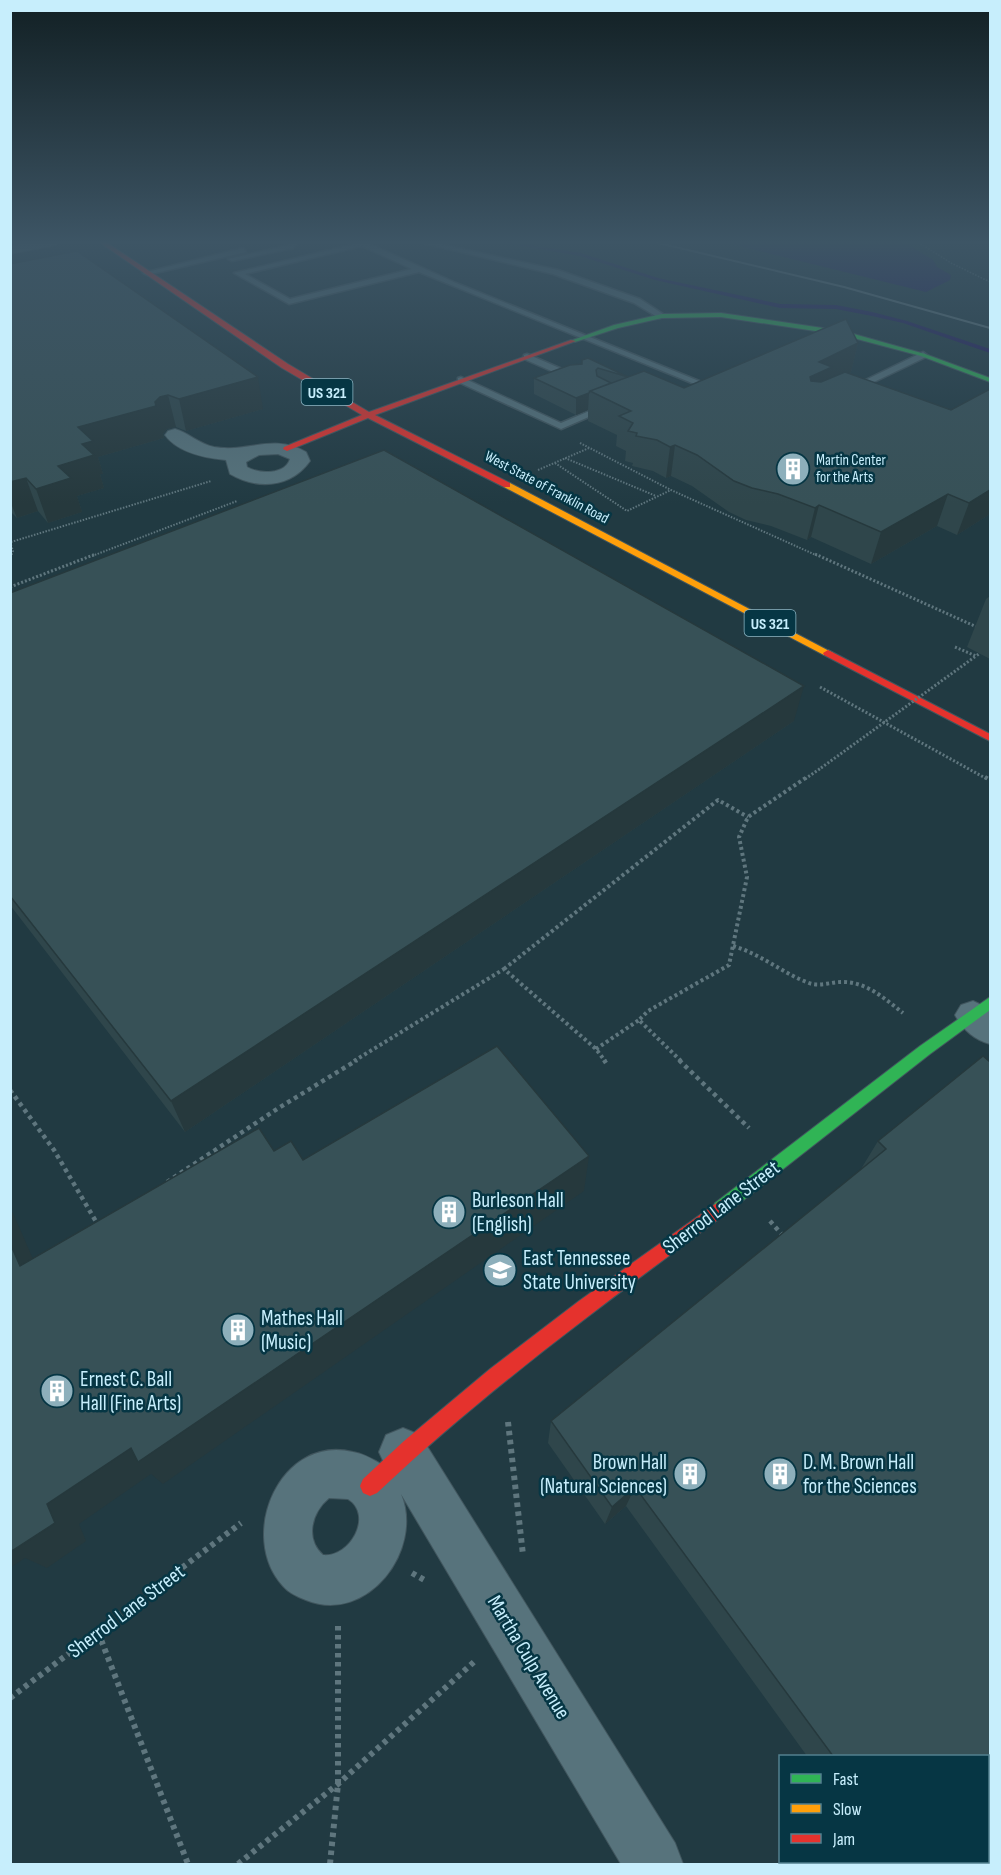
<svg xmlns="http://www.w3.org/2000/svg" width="1001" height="1875" font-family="'Sofia Sans Condensed',sans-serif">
<rect width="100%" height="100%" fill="#213a42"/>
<path fill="#241b5d" d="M723 242H904L933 260 937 267 951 275 950 280 926 292Z"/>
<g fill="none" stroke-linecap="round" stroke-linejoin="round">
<path fill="#241b5d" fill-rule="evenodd" d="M499 242H510L581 253 658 278 780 304 836 305 872 312 907 321 990 349V353L903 323 872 316 836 309 780 308 655 280 580 256Z"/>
<g stroke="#41565e" stroke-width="3">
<path id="lane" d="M291 242H298L293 248 232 261 228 259 289 245Z
M363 242H373L370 244 456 283 704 383 697 385 419 272 289 304 234 273ZM362 246 412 269 290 299 245 274Z
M419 242H431L558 270 640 299 666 316 659 318 634 303 553 274Z
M243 248 246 252 147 275 143 273Z
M923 352 927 355 926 357 853 392 845 390Z
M527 354 578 376 579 378 572 380 524 359V355Z
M461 377 561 423 606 404 614 406 561 429 458 382V378Z"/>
</g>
<g stroke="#41565e" stroke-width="2">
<path id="street" d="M30 242H58L56 245 10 254V246Z
M175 429C189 433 199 444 214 447 248 453 273 433 306 452L310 461C291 488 257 490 230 474L226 460C205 458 178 453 165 435L168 431ZM278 454 290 459C285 475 259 474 247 467L246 462 259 455Z
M973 1001 990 1009V1044C975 1040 963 1030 955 1015L961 1005Z
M403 1428 420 1435 675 1843 683 1864H621L401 1494C424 1550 367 1625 306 1600 298 1597 289 1593 283 1586 237 1536 280 1434 353 1452 365 1454 376 1461 386 1467L379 1452 386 1435ZM329 1498 348 1499C374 1515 350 1558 323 1555 305 1539 311 1513 329 1498Z"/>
</g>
<g stroke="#41565e" stroke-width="2">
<path id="fast" d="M721 313 843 331 925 354 990 378V382L921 356 842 335 721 317 662 318 618 328 575 342 570 341 614 325 662 314Z
M990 997V1010L930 1054 727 1213 721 1216 715 1213 713 1208 715 1203 920 1046Z"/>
</g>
<g stroke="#41565e" stroke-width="2">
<path id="slow" d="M504 483H510L833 653 832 655H824L504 487Z"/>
</g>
<g stroke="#41565e" stroke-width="2">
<path id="jam" d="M99 242H106L288 364 369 412 571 340 576 341 375 415 510 483V487H504L368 418 287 451 283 449 284 447 362 415 282 368Z
M828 650 990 734V741L824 655 823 653Z
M721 1200 727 1203 729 1208 727 1213C606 1302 486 1390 377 1493L370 1496 363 1493 360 1486 363 1479 404 1441 490 1369 579 1301Z"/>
</g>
<path stroke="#5f767e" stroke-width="1.5" stroke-dasharray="1.5 1.5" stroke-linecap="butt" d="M918 242 951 263 990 282"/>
<path stroke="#5f767e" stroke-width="2" stroke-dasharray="1.5 1.5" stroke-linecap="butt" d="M580 443 671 490 818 556
M565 458 656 496
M555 463 627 511 671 490
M538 470 589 448
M10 542 13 551 11 556
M11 542 211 481
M92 556 237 501"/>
<path stroke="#5f767e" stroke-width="3" stroke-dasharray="2 2" stroke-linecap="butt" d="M815 554 979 628
M10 557 11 554
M10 587 96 554
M955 647 976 656 990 646
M820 687 987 779
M805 779 821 768"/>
<path stroke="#5f767e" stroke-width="4" stroke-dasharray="3 3" stroke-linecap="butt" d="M985 777 990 780
M733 946C761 954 782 973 809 983 819 987 831 982 841 982 866 981 885 999 903 1013
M504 969 718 800 748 817
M596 1049 639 1020
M354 1061 504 969 596 1049 605 1061
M681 1061 639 1020 648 1011 729 965 747 877 739 837 748 817 807 777"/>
<path stroke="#5f767e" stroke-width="4.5" stroke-dasharray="4 4" stroke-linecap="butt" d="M604 1060 606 1063
M679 1060 749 1128
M10 1090 54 1150 98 1225
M167 1182 277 1109 357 1060
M770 1221 785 1238"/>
<path stroke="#5f767e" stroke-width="6" stroke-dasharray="4.5 4.5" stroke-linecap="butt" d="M508 1422 523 1555
M412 1573 426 1581
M98 1632 188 1864
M10 1698 241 1523
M238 1864 338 1784 475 1661
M330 1864 338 1784V1625"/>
<use href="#lane" fill="#57737c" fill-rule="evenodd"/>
<use href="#street" fill="#57737c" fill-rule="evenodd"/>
<use href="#fast" fill="#30b455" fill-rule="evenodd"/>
<use href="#slow" fill="#ff9f0a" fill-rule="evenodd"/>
<use href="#jam" fill="#e5322d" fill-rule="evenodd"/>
<path stroke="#60777e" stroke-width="2" d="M654 242 844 287 990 328"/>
<path stroke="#5f767e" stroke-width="3" stroke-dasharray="2 2" stroke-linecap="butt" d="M821 768 976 656"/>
</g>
<path fill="#2f464b" d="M10 264 263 409 186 431 176 427 167 429 163 434 164 438 98 457 103 474H100L104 488 77 496 82 512 48 523 38 511 17 518 10 511Z
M858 343 851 372 849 373 990 514 957 535 937 526 871 564 811 537 807 540 771 526 746 520 729 512 692 486 671 476 666 478 653 471 632 466 633 463 625 461 626 451 616 446 617 435 588 421V410L576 415 534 394V378L582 364V360L628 377 684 388Z
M10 593 794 721 185 1132 10 905Z
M990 596V659L967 647 986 599Z
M990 1062V1864H885L883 1862H987V1756H807L626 1506 605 1524 548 1443 551 1421 861 1169 878 1141Z"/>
<path fill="#26393d" d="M214 242H231L214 245Z
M858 343 851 372 828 384 804 406 810 377 819 362Z
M258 377 263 409 186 431 179 399Z
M589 393 588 410 576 415V398Z
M168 395 176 427 167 429 163 434 164 438 98 457 103 474H100L104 488 77 496 82 512 48 523 36 489 58 466 78 427 155 402 160 397Z
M675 445 671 476 666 478 670 447Z
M26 478 38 511 17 518 10 501V482Z
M990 490V514L957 535 969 503Z
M948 494 937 526 871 564 881 532Z
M819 505 811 537 807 540 815 508Z
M804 686 794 721 185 1132 171 1101Z
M589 1156 584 1191 163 1484 151 1474 79 1524 86 1541 47 1568 25 1558 10 1568V1532L47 1504 131 1448Z
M10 1211 13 1213 50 1298 20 1266 10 1243Z
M635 1487 626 1506 605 1524 612 1507Z"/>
<path fill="#375157" stroke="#26393d" stroke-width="1.5" d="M77 251 258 377 179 399 168 395 160 397 155 402 156 406 78 427 93 441 82 444 94 455 58 466 71 478 36 489 26 478 10 482V264Z
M846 319 858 343 819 362 832 367 810 377 811 381 821 382 845 372 951 410 990 389V490L969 503 948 494 881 532 819 505 815 508 778 494 752 488 734 481 697 455 675 445 670 447 657 440 636 436 637 433 628 431 633 423 619 416 631 411 590 391 644 371 684 388Z
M588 358 628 377 598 368 596 370 597 376 611 383 590 391 589 393 576 398 534 378 570 365 582 364V360Z
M384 450 804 686 171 1101 10 896V593Z
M497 1046 589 1156 138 1462 131 1448 47 1504 55 1523 12 1551 10 1546V1243L20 1266 259 1128 274 1151 291 1141 303 1160Z
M983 1056 990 1062V1864H912L910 1862H987V1756H833L635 1487 612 1507 551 1421 886 1149 878 1141Z"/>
<linearGradient id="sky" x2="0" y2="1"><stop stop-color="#122024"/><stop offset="0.48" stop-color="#3d5565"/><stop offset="1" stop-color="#3d5565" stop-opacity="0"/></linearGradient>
<rect width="1001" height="504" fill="url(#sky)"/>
<defs>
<g id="building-disc" transform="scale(1.725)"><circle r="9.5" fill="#8dafbb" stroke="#063644"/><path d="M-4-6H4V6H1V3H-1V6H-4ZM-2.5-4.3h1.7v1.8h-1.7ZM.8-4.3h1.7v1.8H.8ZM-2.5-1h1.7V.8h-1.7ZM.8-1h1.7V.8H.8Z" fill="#fff"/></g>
<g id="university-disc" transform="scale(1.725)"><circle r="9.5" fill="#8dafbb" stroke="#063644"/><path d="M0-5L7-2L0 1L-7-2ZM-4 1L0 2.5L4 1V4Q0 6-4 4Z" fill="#fff"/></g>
</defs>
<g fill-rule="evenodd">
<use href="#building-disc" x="793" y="469"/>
<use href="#building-disc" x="449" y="1212"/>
<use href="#university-disc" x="500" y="1270"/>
<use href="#building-disc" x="238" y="1330"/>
<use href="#building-disc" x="57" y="1391"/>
<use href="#building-disc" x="690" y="1474"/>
<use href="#building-disc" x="780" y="1474"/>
</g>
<g text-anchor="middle" stroke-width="5" stroke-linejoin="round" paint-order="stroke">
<g font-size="15" fill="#c7eefc" stroke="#063644" text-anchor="start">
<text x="816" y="465">Martin Center<tspan x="816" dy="17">for the Arts</tspan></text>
</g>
<g font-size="15" fill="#c7eefc" stroke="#063644">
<text transform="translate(547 487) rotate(28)" y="5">West State of Franklin Road</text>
</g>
<g fill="#063644" stroke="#8db7c5" stroke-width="1.5">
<rect x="301.5" y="379" width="51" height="26" rx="4.5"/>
<rect x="744.5" y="610" width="51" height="26" rx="4.5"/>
</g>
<g font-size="16" font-weight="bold" fill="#c7eefc">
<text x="327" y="398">US 321</text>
<text x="770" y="629">US 321</text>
</g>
<g font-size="21" fill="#c7eefc" stroke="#063644" text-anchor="start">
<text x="472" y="1207">Burleson Hall<tspan x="472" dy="24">(English)</tspan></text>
<text x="523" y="1265">East Tennessee<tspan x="523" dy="24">State University</tspan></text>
<text x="261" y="1325">Mathes Hall<tspan x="261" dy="24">(Music)</tspan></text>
<text x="80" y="1386">Ernest C. Ball<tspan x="80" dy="24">Hall (Fine Arts)</tspan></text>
<text x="667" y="1469" text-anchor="end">Brown Hall<tspan x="667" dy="24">(Natural Sciences)</tspan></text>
<text x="803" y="1469">D. M. Brown Hall<tspan x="803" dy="24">for the Sciences</tspan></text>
</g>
<g font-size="21" fill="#c7eefc" stroke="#063644">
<text transform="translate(721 1207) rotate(-37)" y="7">Sherrod Lane Street</text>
<text transform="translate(126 1611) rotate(-37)" y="7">Sherrod Lane Street</text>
<text transform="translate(529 1657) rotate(59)" y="7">Martha Culp Avenue</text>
</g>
</g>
<rect width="1001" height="1875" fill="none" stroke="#c7eefc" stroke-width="24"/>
<rect x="779" y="1755" width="210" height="108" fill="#063644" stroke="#53808e" stroke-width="1.5"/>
<rect x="791" y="1774" width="30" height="9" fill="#30b455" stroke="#53808e" stroke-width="1.5"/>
<text x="833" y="1785" font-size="18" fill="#c7eefc">Fast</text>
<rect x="791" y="1804" width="30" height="9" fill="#ff9f0a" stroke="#53808e" stroke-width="1.5"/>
<text x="833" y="1815" font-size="18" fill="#c7eefc">Slow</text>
<rect x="791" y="1834" width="30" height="9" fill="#e5322d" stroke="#53808e" stroke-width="1.5"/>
<text x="833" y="1845" font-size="18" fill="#c7eefc">Jam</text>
</svg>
